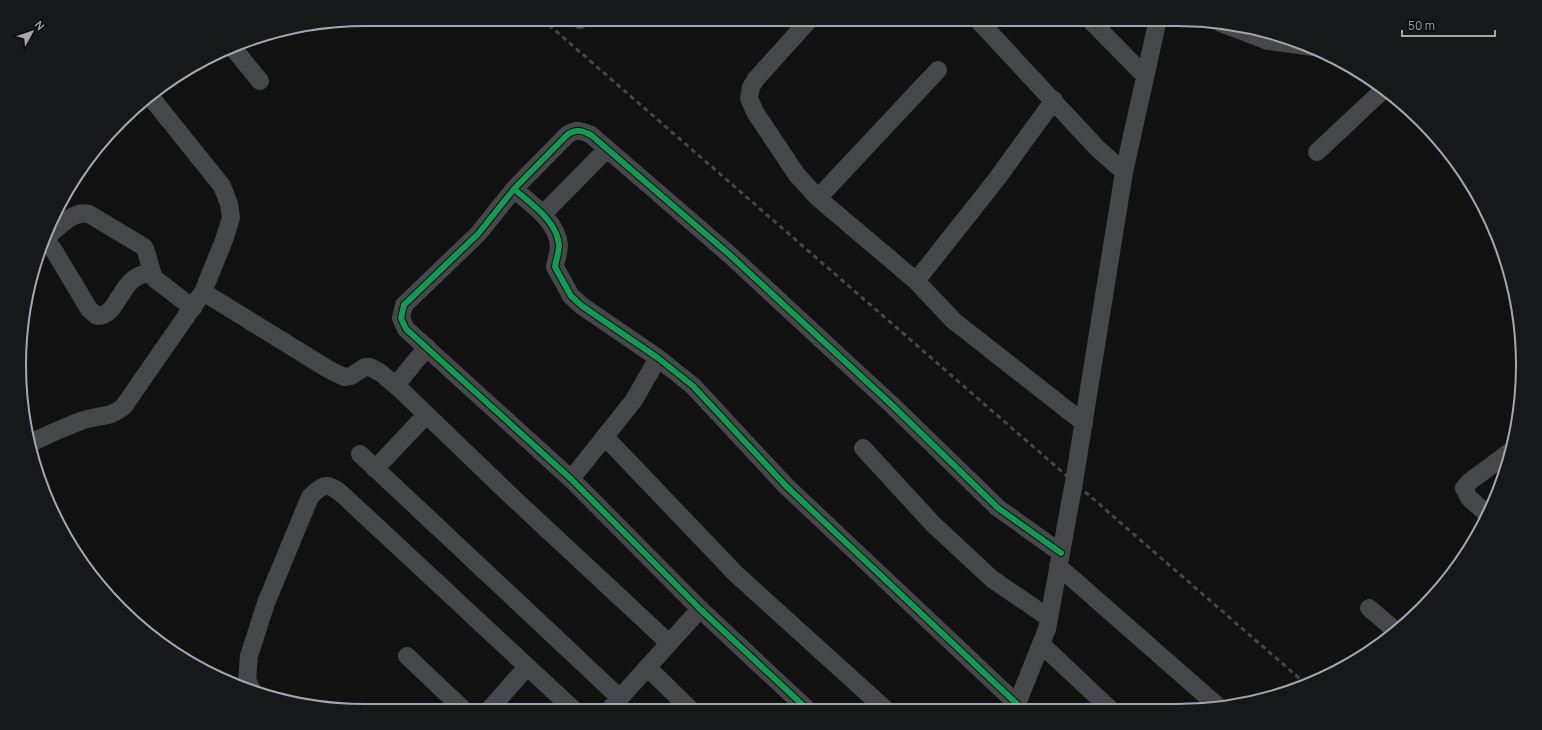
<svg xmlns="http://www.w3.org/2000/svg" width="1542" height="730" font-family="Manrope,sans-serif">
<rect width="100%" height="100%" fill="#111"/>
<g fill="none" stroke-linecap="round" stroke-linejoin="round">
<path stroke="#45474a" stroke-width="18" d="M810 19 756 79 751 87 749 98 755 112 797 175 818 198 916 281 954 321 1084 423
M977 19 1097 148 1124 172
M1089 19 1145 76
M580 20 581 19
M1221 23 1268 41 1313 47
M233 48 260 81
M1317 152 1384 89
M514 189 567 135C576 129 581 130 591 135L730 255 893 406 998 508 1061 553
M818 198 938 70
M543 214 607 149
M49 235C60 226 74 210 89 214L144 247C150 258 149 269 155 279L193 308
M47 242 53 249 89 309 97 316C120 317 119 273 152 273
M916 281 996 180 1054 100
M203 292 328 369 344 377 351 376 365 367H370L381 373 402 391 509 494 669 643
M396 385 427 347
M605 437 736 574 885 709
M32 442C48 435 64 427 81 421 97 415 112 418 124 406L203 292 224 240 231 218 229 204 222 186 149 95
M863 448 933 524 992 579 1049 618
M360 454 620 698
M375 469 426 415
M571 479 634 400 658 358
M1487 514 1469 498 1464 488 1469 482 1511 451
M1058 566 1220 708
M1369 608 1396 631
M1041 644 1109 708
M407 656 465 711
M647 667 691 710
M252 690 247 680 249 656 266 603 310 497C324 482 329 483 344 496L574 710
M807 709 700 609 571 479 406 329 401 318 404 305 478 234 514 189C531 204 557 221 559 245 559 252 556 260 555 267L571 296 582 306 658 358 693 386 786 486 1017 704
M1015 709 1047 629 1074 482 1124 172 1158 19
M609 710 700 609
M488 711 527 667"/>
<path stroke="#46474a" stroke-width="3" stroke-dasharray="5 4" stroke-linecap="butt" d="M542 19 1307 685"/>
<g stroke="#0b0c0d" stroke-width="8">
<path id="cycleway" d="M514 189 567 135C576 129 581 130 591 135L730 255 893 406 998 508 1061 553
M807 709 700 609 571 479 406 329 401 318 404 305 478 234 514 189C531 204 557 221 559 245 559 252 556 260 555 267L571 296 582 306 658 358 693 386 786 486 1017 704"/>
</g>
<use href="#cycleway" stroke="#139951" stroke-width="6"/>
</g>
<path d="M0 0H1542V730H0ZM365 26H1177A339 339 0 0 1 1516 365V365A339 339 0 0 1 1177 704H365A339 339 0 0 1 26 365V365A339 339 0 0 1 365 26Z" fill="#17181a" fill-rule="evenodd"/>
<path fill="none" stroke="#a2a8b3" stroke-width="2" d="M365 26H1177A339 339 0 0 1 1516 365V365A339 339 0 0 1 1177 704H365A339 339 0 0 1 26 365V365A339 339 0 0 1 365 26Z"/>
<g transform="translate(32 32) rotate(50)" stroke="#0b0c0d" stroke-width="3" paint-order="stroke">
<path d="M0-3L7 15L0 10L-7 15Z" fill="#a2a8b3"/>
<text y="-6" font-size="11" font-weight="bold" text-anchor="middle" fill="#a2a8b3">N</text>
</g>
<path d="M1402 30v6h93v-6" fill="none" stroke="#a2a8b3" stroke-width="2"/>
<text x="1408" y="30" font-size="12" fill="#a2a8b3" stroke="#0b0c0d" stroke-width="3" paint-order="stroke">50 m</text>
</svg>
